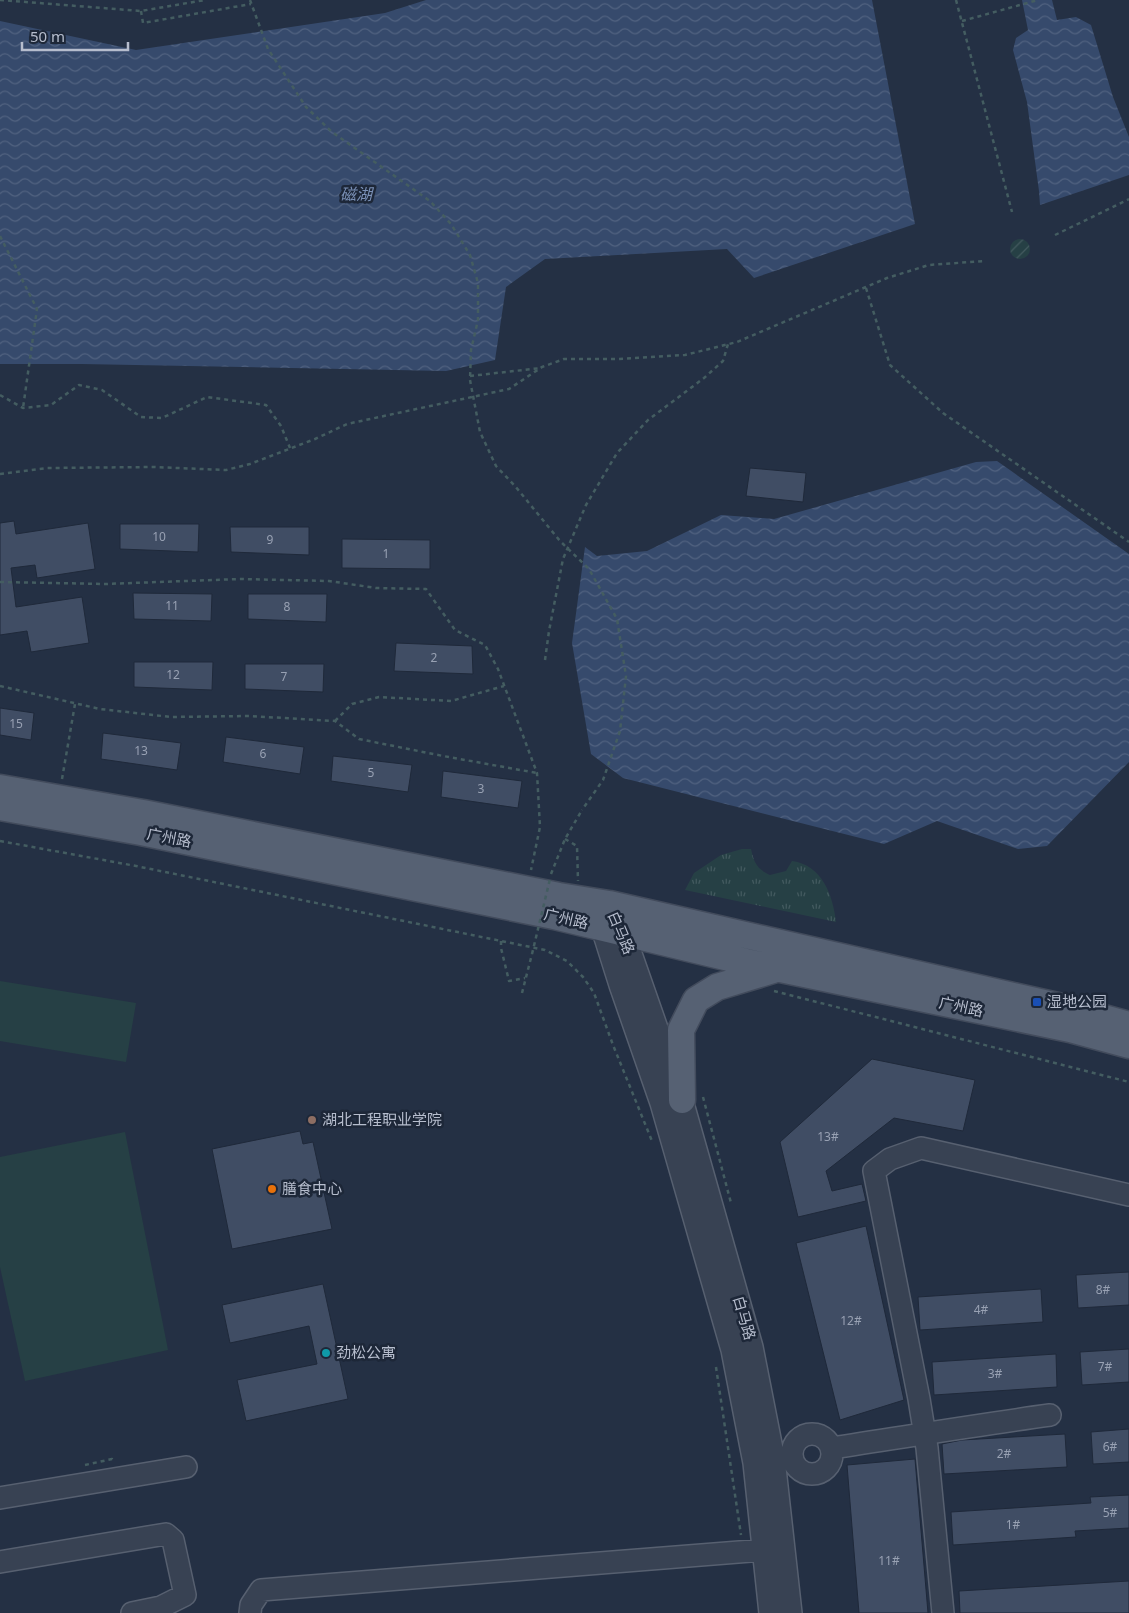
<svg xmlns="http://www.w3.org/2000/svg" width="1129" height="1613" font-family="'Noto Sans','Noto Sans SC',sans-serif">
<defs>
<pattern id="grass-tufts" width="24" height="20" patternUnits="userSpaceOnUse" patternTransform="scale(1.25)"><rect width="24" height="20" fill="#264045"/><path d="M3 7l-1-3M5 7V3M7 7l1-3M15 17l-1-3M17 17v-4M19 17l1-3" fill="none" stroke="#435a5f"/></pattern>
<pattern id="garden-furrows" width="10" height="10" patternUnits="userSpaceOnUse" patternTransform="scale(1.25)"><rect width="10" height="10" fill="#264045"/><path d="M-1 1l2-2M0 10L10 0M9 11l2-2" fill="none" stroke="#435a5f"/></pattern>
<pattern id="water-waves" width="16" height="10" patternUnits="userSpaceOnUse" patternTransform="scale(1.25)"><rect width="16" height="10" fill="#364a6c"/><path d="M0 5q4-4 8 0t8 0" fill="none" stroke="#516280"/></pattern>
</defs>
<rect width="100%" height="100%" fill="#243044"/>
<path fill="url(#grass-tufts)" d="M742 849H751C754 863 757 869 770 875L786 871 792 861C822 865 833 895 836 922L685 890 694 873 721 855Z"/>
<path fill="url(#garden-furrows)" d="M1010 249a10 10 0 1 1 20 0a10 10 0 1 1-20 0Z"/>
<path fill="#264045" d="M0 981 136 1003 126 1062 0 1041Z
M125 1132 168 1350 25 1381 0 1267V1157Z"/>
<path fill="url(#water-waves)" d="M426 0H872L915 224 754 278 727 249 545 259 506 287 495 360 446 371 82 364H0V21L136 50 385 13Z
M1022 0H1052L1057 20 1076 17 1091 25 1113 97 1129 137V175L1040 205 1039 191 1027 102 1013 50 1016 38 1028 30Z
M997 461 1129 554V762L1047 846 1018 849 937 821 884 844 623 778 591 754 572 643 585 547 597 556 647 551 721 515 774 519 976 462Z"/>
<path fill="#404d64" stroke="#1f293a" d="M750 468 806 473 803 502 746 496Z
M14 521 16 534 88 523 95 569 37 578 35 565 11 568 16 607 82 597 89 643 31 652 27 631 0 635V523Z
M120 524H199L198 552 120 549Z
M230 527H309V555L231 552Z
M342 539 430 540V569L342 568Z
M133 593 212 594 211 621 134 619Z
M248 594H327L326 622 248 619Z
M396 643 472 646 473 674 394 671Z
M134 662H213L212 690 134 687Z
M245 664H324L323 692 245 689Z
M0 708 34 713 31 740 0 735Z
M103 733 181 743 177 770 101 759Z
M226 737 304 747 300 774 223 762Z
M333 756 412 765 408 792 331 781Z
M443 771 522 781 518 808 441 797Z
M872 1059 975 1080 963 1131 894 1118 826 1171 832 1191 862 1184 866 1201 798 1217 780 1142Z
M300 1131 303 1144 313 1142 332 1229 232 1249 212 1149Z
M866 1226 904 1400 840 1420 796 1243Z
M1129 1272V1305L1078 1308 1076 1275Z
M323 1284 348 1399 246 1421 237 1380 317 1364 309 1326 230 1343 222 1305Z
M1041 1289 1043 1322 920 1330 918 1297Z
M1129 1349V1382L1082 1385 1080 1352Z
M1056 1354 1057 1387 934 1395 932 1362Z
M1129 1429V1462L1093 1464 1091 1432Z
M1065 1434 1067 1467 944 1474 942 1444 962 1440Z
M915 1459 928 1613H859L847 1465Z
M1129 1495V1528L1075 1531 1076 1537 953 1545 951 1512 1091 1503 1090 1497Z
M1129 1581V1613H960L959 1591Z"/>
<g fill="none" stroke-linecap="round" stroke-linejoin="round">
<g stroke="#576070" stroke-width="24">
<path id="minor" d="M606 914 602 928 620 985 661 1103 732 1350 754 1463 770 1613
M617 920 623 931 682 1100 752 1347 774 1459 791 1613
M792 1454a20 20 0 1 1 40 0a20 20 0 1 1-40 0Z
M831 1448C904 1437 977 1425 1050 1415
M0 1498 186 1467
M0 1562 166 1534 173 1540 185 1595 161 1607 132 1613
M250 1613 251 1605 261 1590 777 1549
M943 1613 927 1448 919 1399 874 1171 890 1159 921 1148 1129 1195"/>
</g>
<g stroke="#424b5c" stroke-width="29">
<path id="major" d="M0 788 143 813 559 896 609 904 1075 1010 1129 1025
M0 807 141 832 554 916 746 962 1070 1029 1129 1045
M682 1100 681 1030 696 1000 717 987 773 970"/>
</g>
<path stroke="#445d61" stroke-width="2.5" stroke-dasharray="4 4" stroke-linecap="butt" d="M0 0 141 11 205 0
M956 0 1012 212
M141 11 143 23 251 4
M962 21 1038 0
M1055 235 1129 199
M0 236 37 309 23 408
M866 288 890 365 943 413 1129 542
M470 376 541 368
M0 395 23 408 51 405 79 385 102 390 141 417 162 418 207 397 266 405 281 426 290 448
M0 474 47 468 153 467 226 470 250 464 315 439 347 424 509 389 542 367 564 359H617L685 355 737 342 887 278 929 265 984 261
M0 582 105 584 240 579 329 581 376 588 426 589 455 630 485 645 498 669 537 773 540 827 531 870
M545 660 549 631 563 559 586 505 617 453 648 420 704 378 723 361 728 344
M0 686 100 709 171 717 249 716 335 721 359 739 443 756 537 773
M335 721 352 704 379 697 451 701 504 686
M62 779 75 704
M565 839 577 846 578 881
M0 841 136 866 545 950 567 961 583 977 594 993 613 1045 652 1141
M551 874 565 839 582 810
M501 941V948L509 981 525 978
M774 991 1129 1082
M522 993 532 954
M703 1097 731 1203
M716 1367 741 1535
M85 1465 112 1459 113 1463"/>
<use href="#minor" stroke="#384253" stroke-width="21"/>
<use href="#major" stroke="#566173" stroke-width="26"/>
<path stroke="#445d61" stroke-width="2.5" stroke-dasharray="4 4" stroke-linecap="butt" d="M250 0 268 49 306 107 332 132 430 201 451 224 470 255 478 283V320L471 350 470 380 480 432 496 466 515 486 560 541 589 569 617 619 626 676 620 731 603 780 582 810
M532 954 550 879"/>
</g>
<rect fill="#1a4fb4" stroke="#1d2738" stroke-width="2" x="1032" y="997" width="10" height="10" rx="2.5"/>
<circle fill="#8d6e63" stroke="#1d2738" stroke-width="2" cx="312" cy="1120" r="5"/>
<circle fill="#e8710a" stroke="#1d2738" stroke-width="2" cx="272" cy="1189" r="5"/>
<circle fill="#0f9aa8" stroke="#1d2738" stroke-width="2" cx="326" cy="1353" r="5"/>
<g text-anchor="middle" stroke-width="5" stroke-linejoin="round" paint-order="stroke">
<g font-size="12" fill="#98a1b3">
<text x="159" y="541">10</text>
<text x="270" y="544">9</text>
<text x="386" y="558">1</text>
<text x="172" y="610">11</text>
<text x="287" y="611">8</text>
<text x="434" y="662">2</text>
<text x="173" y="679">12</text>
<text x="284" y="681">7</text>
<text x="16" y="728">15</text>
<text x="141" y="755">13</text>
<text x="263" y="758">6</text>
<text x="371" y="777">5</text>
<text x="481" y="793">3</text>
<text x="828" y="1141">13#</text>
<text x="1103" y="1294">8#</text>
<text x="981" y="1314">4#</text>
<text x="851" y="1325">12#</text>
<text x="1105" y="1371">7#</text>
<text x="995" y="1378">3#</text>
<text x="1110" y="1451">6#</text>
<text x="1004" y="1458">2#</text>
<text x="1110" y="1517">5#</text>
<text x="1013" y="1529">1#</text>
<text x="889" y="1565">11#</text>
</g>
<g font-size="15" fill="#b6bdcd" stroke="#1d2738">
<text transform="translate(169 838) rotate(11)" y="5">广州路</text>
<text transform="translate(566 919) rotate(13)" y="5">广州路</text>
<text transform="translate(621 933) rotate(67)" y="5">白马路</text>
<text transform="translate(961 1007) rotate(12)" y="5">广州路</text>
<text transform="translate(744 1318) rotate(74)" y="5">白马路</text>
</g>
<g font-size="15" fill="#b6bdcd" stroke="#1d2738" text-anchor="start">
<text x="1047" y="1007">湿地公园</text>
<text x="322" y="1125">湖北工程职业学院</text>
<text x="282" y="1194">膳食中心</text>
<text x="336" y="1358">劲松公寓</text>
</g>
<g font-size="16" font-style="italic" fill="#7b91b7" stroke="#1d2738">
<text x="356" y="200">磁湖</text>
</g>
</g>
<path d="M22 42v8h106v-8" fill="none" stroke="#b6bdcd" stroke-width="2.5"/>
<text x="30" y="42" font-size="15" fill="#b6bdcd" stroke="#1d2738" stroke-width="4" paint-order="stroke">50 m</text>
</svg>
